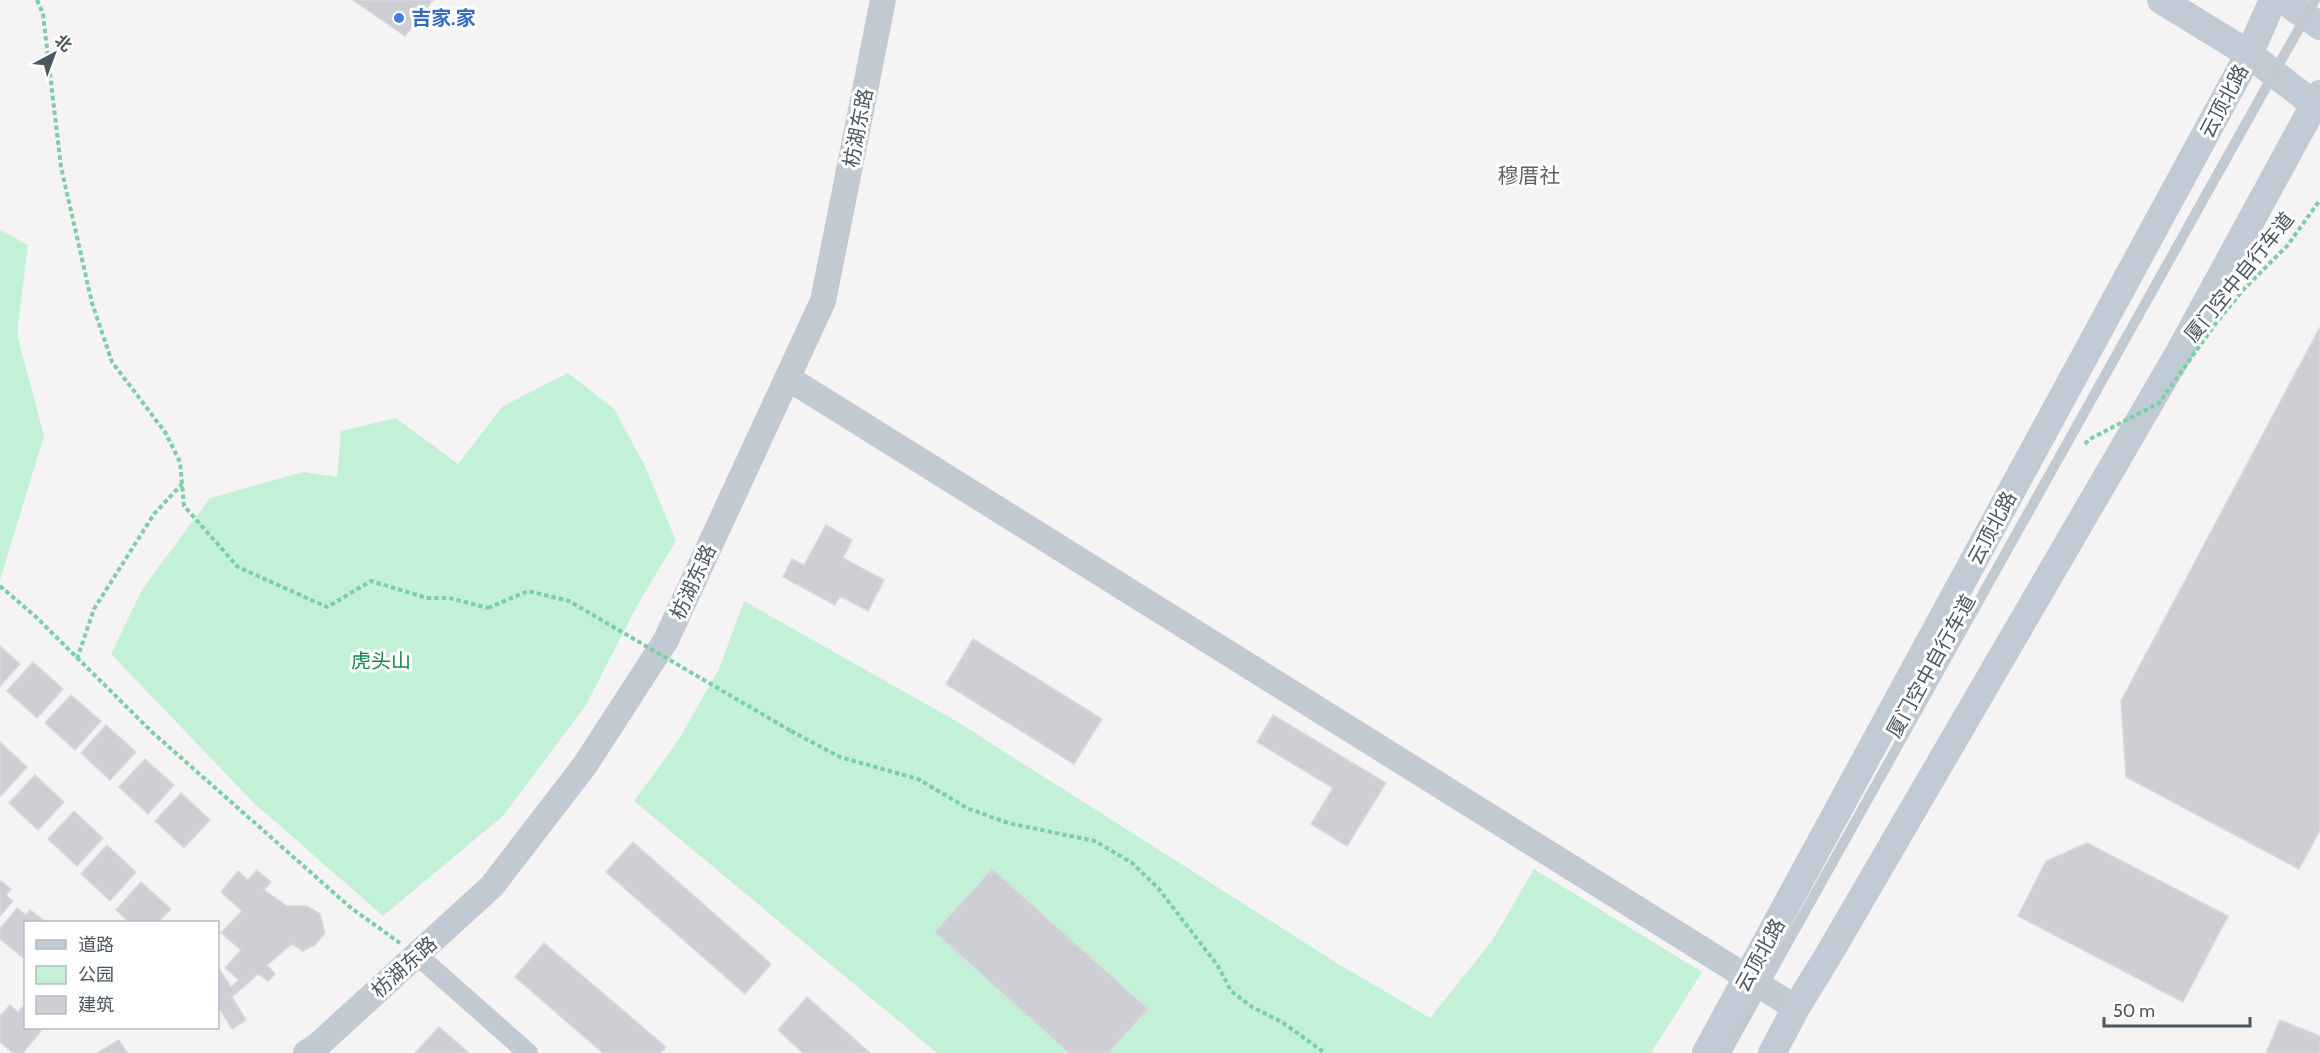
<svg xmlns="http://www.w3.org/2000/svg" width="2320" height="1053" font-family="Cabin,'Noto Sans SC',sans-serif">
<rect width="100%" height="100%" fill="#f5f3f3"/>
<path fill="#c3f1d5" d="M0 230 28 245 17 334 44 436 0 580Z
M568 373 614 409 646 468 676 541 639 602 586 705 503 816 383 916 253 802 111 654 143 588 210 498 303 472 337 477 341 431 396 418 458 464 503 406Z
M744 601 956 721 1340 965 1430 1018 1492 941 1534 869 1702 972 1651 1053H937L634 801 678 741 719 669Z"/>
<path fill="#cdcfd5" stroke="#d7d9de" stroke-width="1.5" d="M353 0H433L405 36Z
M2320 327V830L2299 869 2126 777 2121 701Z
M826 525 852 540 843 558 884 580 868 611 840 596 835 605 783 577 792 559 804 565Z
M973 639 1102 719 1074 764 946 684Z
M0 646 20 664 0 686Z
M33 662 63 689 37 718 7 691Z
M71 695 101 721 75 750 45 723Z
M1273 715 1386 783 1347 846 1311 824 1333 788 1257 742Z
M106 725 136 752 110 780 81 753Z
M0 742 27 767 1 796 0 794Z
M145 759 174 785 148 814 119 787Z
M35 775 64 802 38 830 9 803Z
M181 793 210 820 184 848 155 821Z
M74 811 103 838 77 866 48 839Z
M633 842 771 964 745 994 606 872Z
M2087 843 2228 916 2183 1002 2018 916 2046 861Z
M107 845 136 872 110 901 81 874Z
M992 869 1148 1009 1108 1053H1069L935 932Z
M257 870 271 882 264 890 287 906H307L320 914 325 933 315 945 303 951 292 944 267 965 275 974 268 981 258 974 232 997 246 1020 232 1029 218 1006V967L231 987 239 980 225 968 241 950 221 933 242 911 221 892 238 871 248 880Z
M0 880 11 889 6 895 13 901 0 916Z
M141 882 171 909 158 922H129L116 910Z
M17 908 26 915 30 910 46 922H26V960L0 939V929Z
M544 943 666 1047 660 1053H603L515 977Z
M807 997 870 1053H803L778 1030Z
M10 1005 18 1012 23 1006 26 1008V1028H37L41 1031 23 1053H13L0 1042V1016Z
M2280 1020 2320 1036V1053H2266Z
M439 1027 469 1053H415Z
M119 1040 127 1053H97Z"/>
<g fill="none" stroke-linecap="round" stroke-linejoin="round">
<path stroke="#7ad0a6" stroke-width="4" stroke-dasharray="4.5 3" stroke-linecap="butt" d="M37 0 43 14 61 167 92 303 112 362 165 432 180 462 184 506 238 567 327 607 371 581 427 598H449L488 608
M0 586 35 616 152 732 351 908 400 943
M77 659 94 609 154 514 182 484
M791 731 840 757 918 779 967 808 1008 823 1095 841 1132 863 1158 888 1218 966 1231 991 1252 1007 1282 1022 1325 1053"/>
<path stroke="#c1cad2" stroke-width="20" d="M417 955 528 1053"/>
<path stroke="#c1cad2" stroke-width="26" d="M788 378 1796 1008
M306 1053 317 1046 492 886 585 765 666 640 823 301 883 0"/>
<path stroke="#c1cbd6" stroke-width="28" d="M2161 0 2249 54 2320 109
M2283 0 2320 26
M1706 1053 2249 54 2273 0
M1772 1053 1796 1008 1829 954 2180 351 2320 94"/>
<path stroke="#7ad0a6" stroke-width="4" stroke-dasharray="4.5 3" stroke-linecap="butt" d="M2085 444 2090 439 2159 403 2216 323 2244 289 2287 246 2320 200
M488 608 528 591 569 601 791 731"/>
<path stroke="#c1cad2" stroke-width="10" d="M1726 1053 2315 0"/>
</g>
<circle fill="#3f7fe0" stroke="#fff" stroke-width="2" cx="399" cy="18" r="6"/>
<g text-anchor="middle" stroke-width="6" stroke-linejoin="round" paint-order="stroke">
<g font-size="20" font-weight="bold" fill="#366cbe" stroke="#fff" text-anchor="start">
<text x="411" y="25">吉家.家</text>
</g>
<g font-size="20" fill="#4a5661" stroke="#fff">
<text transform="translate(2224 101) rotate(-62)" y="7">云顶北路</text>
<text transform="translate(858 128) rotate(-79)" y="7">枋湖东路</text>
<text transform="translate(2239 277) rotate(-51)" y="7">厦门空中自行车道</text>
<text transform="translate(1992 528) rotate(-62)" y="7">云顶北路</text>
<text transform="translate(693 582) rotate(-65)" y="7">枋湖东路</text>
<text transform="translate(1931 666) rotate(-61)" y="7">厦门空中自行车道</text>
<text transform="translate(1760 955) rotate(-61)" y="7">云顶北路</text>
<text transform="translate(404 967) rotate(-42)" y="7">枋湖东路</text>
</g>
<g font-size="20" fill="#17864f" stroke="#fff">
<text x="381" y="668">虎头山</text>
</g>
<g font-size="21" fill="#5f6368" stroke="#fff">
<text x="1529" y="183">穆厝社</text>
</g>
</g>
<rect x="24" y="921" width="195" height="108" fill="#ffffff" stroke="#b7bbc0" stroke-width="1.5"/>
<rect x="36" y="940" width="30" height="9" fill="#c1cbd6" stroke="#b7bbc0" stroke-width="1.5"/>
<text x="78" y="951" font-size="18" fill="#4a5661">道路</text>
<rect x="36" y="966" width="30" height="18" fill="#c3f1d5" stroke="#b7bbc0" stroke-width="1.5"/>
<text x="78" y="981" font-size="18" fill="#4a5661">公园</text>
<rect x="36" y="996" width="30" height="18" fill="#cdcfd5" stroke="#b7bbc0" stroke-width="1.5"/>
<text x="78" y="1011" font-size="18" fill="#4a5661">建筑</text>
<g transform="translate(54 54) rotate(41)" stroke="#ffffff" stroke-width="4.5" paint-order="stroke">
<path d="M0-4.5L10 22L0 15L-10 22Z" fill="#4a5661"/>
<text y="-9" font-size="16" font-weight="bold" text-anchor="middle" fill="#4a5661">北</text>
</g>
<path d="M2104 1017v9h146v-9" fill="none" stroke="#4a5661" stroke-width="3"/>
<text x="2113" y="1017" font-size="18" fill="#4a5661" stroke="#ffffff" stroke-width="4.5" paint-order="stroke">50 m</text>
</svg>
